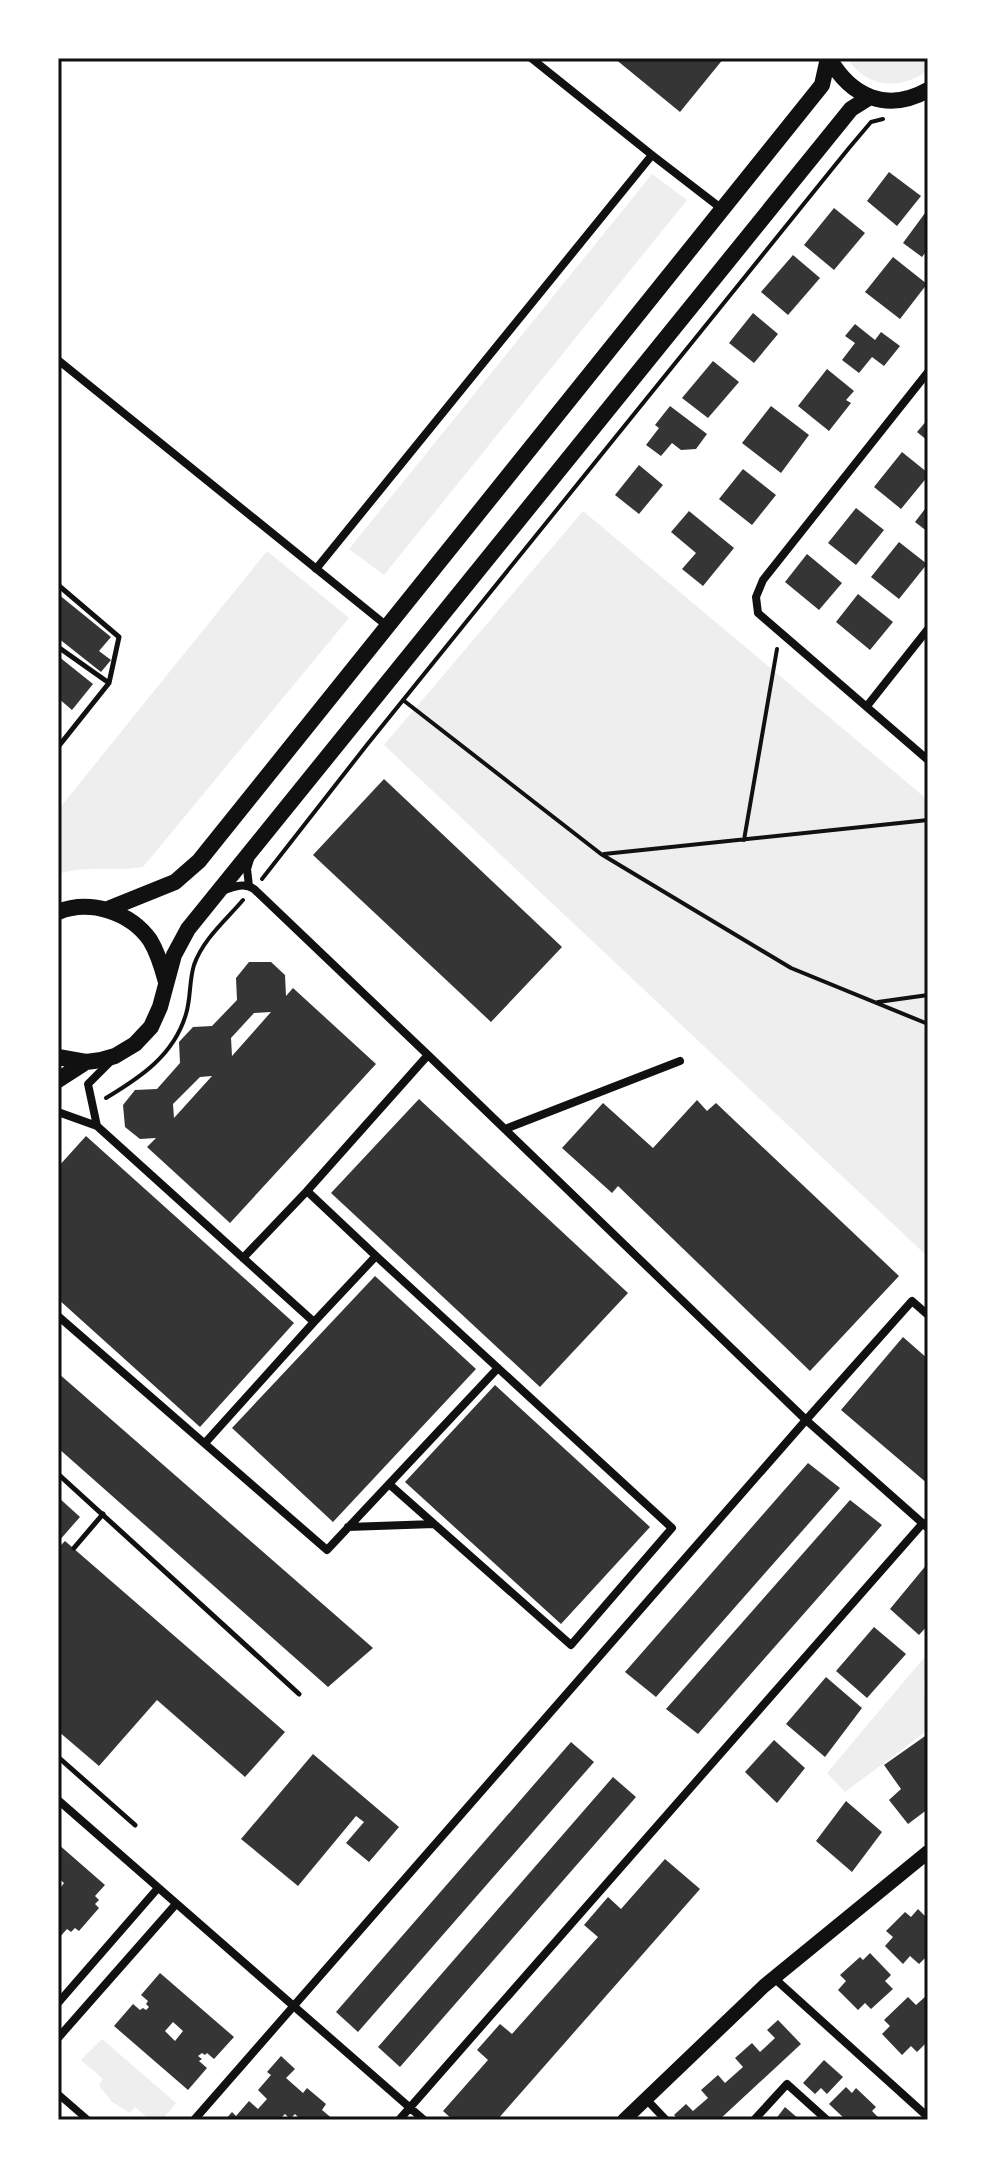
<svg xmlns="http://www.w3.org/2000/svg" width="986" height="2178" font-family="Barlow,sans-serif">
<rect width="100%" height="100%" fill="#fff"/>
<path fill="#eee" d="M847 58H928V70C901 91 866 88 847 58Z
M652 174 687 200 384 575 349 549Z
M583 511 928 800V1257L384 745Z
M267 551 349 618 143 867C115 872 85 865 58 874V810Z
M928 1653V1677L924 1682 928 1730 845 1792 827 1773Z
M102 2039 176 2103 165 2116 166 2118 164 2120H150L135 2107 130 2113 112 2102 99 2085 103 2079 81 2060Z"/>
<path fill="#353535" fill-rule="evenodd" d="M614 58H724L680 112Z
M889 172 921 196 897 226 867 201Z
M834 208 865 233 834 270 804 245Z
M928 209V249L922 257 903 243Z
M793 255 820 278 788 315 761 292Z
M893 257 927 284 900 319 865 292Z
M753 313 778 334 754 363 729 343Z
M855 324 875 340 881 332 900 346 884 366 872 357 859 373 842 360 855 343 845 336Z
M713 361 739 382 708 418 682 398Z
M827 369 854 391 846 400 851 403 829 431 798 406Z
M670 406 707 434 696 449 681 450 672 443 661 456 646 445 659 428 655 425Z
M771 406 809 435 781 473 742 443Z
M928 419V441L917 432Z
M902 452 928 473V476L901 509 874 487Z
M639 465 663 485 639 514 615 495Z
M743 469 776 495 752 525 719 499Z
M928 505V532L915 522Z
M856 508 884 530 856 565 828 543Z
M689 511 734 548 703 586 682 569 696 553 671 532Z
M899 542 927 564 899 599 871 577Z
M807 554 842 583 819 610 785 582Z
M58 594 111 637 99 651 111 660 101 672 58 638Z
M858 594 893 622 870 650 836 622Z
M58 656 93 684 72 710 58 698Z
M384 779 562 947 491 1022 313 855Z
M249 962H271L285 975 286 996 293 988 376 1064 230 1223 147 1147 156 1138 140 1139 125 1127 123 1105 135 1090 157 1089 180 1063 179 1042 193 1027 212 1026 237 1000 236 978ZM271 1012 232 1056 231 1038 254 1013ZM212 1076 174 1118 173 1104 200 1077Z
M419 1099 628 1293 540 1387 331 1193Z
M697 1100 707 1111 716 1103 899 1276 810 1371 618 1186 612 1193 562 1148 603 1103 653 1148Z
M86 1136 294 1323 200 1427 58 1299V1167Z
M375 1276 476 1369 333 1522 232 1428Z
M903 1337 928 1359V1484L841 1410Z
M58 1373 373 1648 328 1687 58 1448Z
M495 1385 650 1527 561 1624 405 1482Z
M808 1463 840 1488 656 1697 625 1672Z
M58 1497 80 1517 58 1542Z
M850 1500 882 1525 698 1734 666 1709Z
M65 1541 285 1732 245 1777 157 1700 99 1766 58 1731V1548Z
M928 1563V1625L919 1635 890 1609Z
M874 1627 906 1654 867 1698 836 1671Z
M826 1677 862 1708 825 1757 786 1724Z
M928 1734V1809L908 1824 889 1800 901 1789 884 1765Z
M774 1740 805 1768 777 1803 745 1772Z
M571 1742 594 1762 358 2032 336 2012Z
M313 1754 399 1827 369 1862 346 1843 364 1822 356 1816 298 1886 241 1839Z
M613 1777 636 1797 400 2067 378 2047Z
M846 1801 882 1832 852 1872 816 1841Z
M58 1844 105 1885 95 1896 99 1900 95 1904 99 1908 79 1931 75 1928 71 1932 67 1929 58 1939V1891L64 1883 58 1878Z
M665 1859 700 1889 497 2120H453L443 2111 488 2060 477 2050 500 2024 512 2034 598 1937 584 1925 608 1897 621 1909Z
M918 1909 928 1919V1955L919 1964 910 1956 903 1964 885 1946 893 1937 886 1931 905 1912 911 1917Z
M870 1953 891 1975 885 1981 893 1989 871 2009 865 2003 858 2010 838 1990 846 1981 840 1975 860 1957 863 1960Z
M160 1973 234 2037 214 2059 207 2053 205 2055 202 2053 198 2056 202 2059 199 2061 207 2068 188 2090 114 2026 133 2004 140 2010 143 2008 146 2010 149 2007 146 2004 148 2001 141 1995ZM173 2022 183 2031 175 2041 165 2031Z
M926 1996 928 1998V2041L917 2052 911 2046 902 2055 882 2034 890 2026 884 2020 908 1997 916 2005Z
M778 2020 801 2044 719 2120H679L674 2115 686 2104 693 2111 708 2098 701 2090 718 2075 725 2083 743 2067 735 2058 752 2043 760 2052 775 2038 767 2030Z
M281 2056 295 2069 286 2078 303 2093 307 2088 326 2104 322 2110 334 2120H301L295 2114 290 2119 285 2114 281 2118 283 2120H225L232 2112 236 2116 249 2101 258 2109 267 2099 258 2090 271 2075 267 2072Z
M824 2060 843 2077 827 2094 821 2088 815 2094 803 2083Z
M846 2087 852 2093 856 2088 876 2107 872 2111 878 2117 874 2120H846L829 2104Z
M785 2107 800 2120H775Z"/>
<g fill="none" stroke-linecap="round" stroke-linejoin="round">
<path stroke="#111" stroke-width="4" d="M403 700 601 854 791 968 928 1024
M744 840 777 649
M604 854 928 820
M262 879 366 746 849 148 871 122 883 119
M878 1002 928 995
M106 1098C141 1077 174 1055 186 1014 191 998 189 981 194 965 203 939 226 920 243 900"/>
<path stroke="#111" stroke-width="5" d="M58 585 119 637 109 683
M58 647 109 683 58 747
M58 1474 299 1694
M74 1548 103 1514
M58 1757 135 1825"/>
<path stroke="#111" stroke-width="7" d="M58 2094 88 2120"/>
<path stroke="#111" stroke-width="8" d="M531 58 652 155 722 209
M58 360 387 626
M928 372 763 580 756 597 758 613 928 760
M316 569 652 155
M867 706 928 629
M249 886 247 869 250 859
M428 1055 806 1420 928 1528
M58 1112 97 1126 314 1322 376 1256 307 1191 428 1055 254 889C244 882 233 887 222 891
M97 1126 88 1084 111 1061
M505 1129 680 1061
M376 1256 672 1528 571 1645 389 1484 498 1368
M243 1258 307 1191
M58 1316 327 1550 389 1484
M205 1443 314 1322
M348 1527 434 1524
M58 1800 424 2120
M774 1978 928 2117
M58 2003 158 1888
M58 2038 176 1904
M646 2099 666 2120
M194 2120 806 1420 912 1301 928 1315
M399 2120 923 1523
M754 2120 787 2084 827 2120"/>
<path stroke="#111" stroke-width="14" d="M624 2120 764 1986 928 1852"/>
<path stroke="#111" stroke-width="16" d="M829 58C851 97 887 113 928 90
M108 909 175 882 199 861 822 85 828 58
M58 912C90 899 130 912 150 940 158 953 162 967 166 982
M58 1057 86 1062 101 1060 115 1056 135 1044 151 1027 160 1007 174 955 188 929 851 109 870 97
M58 1080 86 1062"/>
</g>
<rect width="986" height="2178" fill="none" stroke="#ffffff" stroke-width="120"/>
<rect x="60" y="60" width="866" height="2058" fill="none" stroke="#111" stroke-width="3"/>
</svg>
